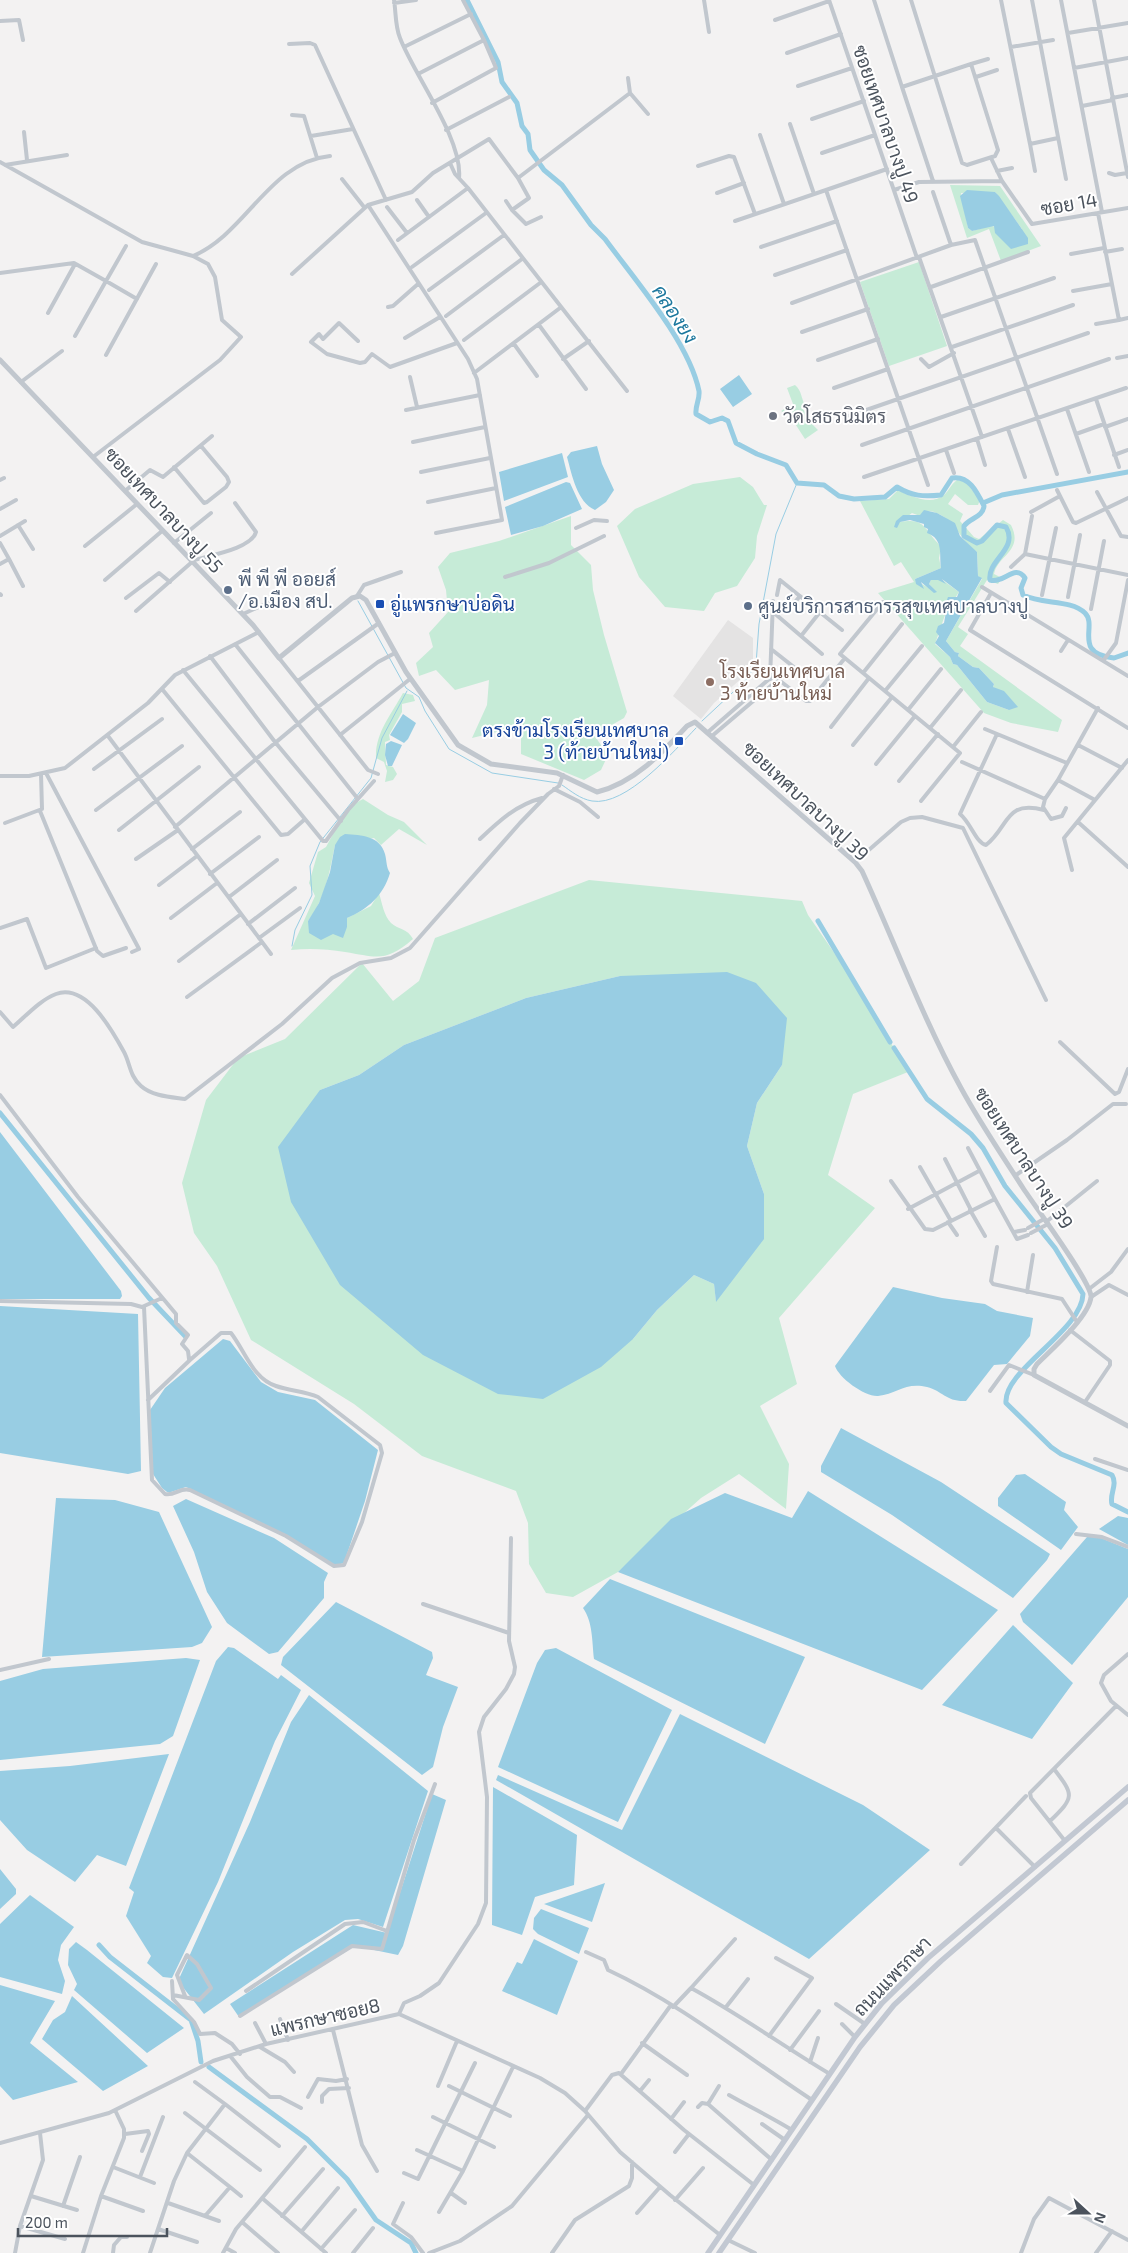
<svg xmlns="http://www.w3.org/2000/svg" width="1128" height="2253" font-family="'Exo 2',Sarabun,sans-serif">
<rect width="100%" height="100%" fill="#f3f2f2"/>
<path fill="#e4e3e3" d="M728 620 753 638V668L714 703 701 719 673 696Z"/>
<path fill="#c6ebd7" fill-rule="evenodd" d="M950 185 1000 186 1041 246 1001 261 989 229 967 238ZM995 192 1022 229 990 226 972 231 968 228 961 193Z
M919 262 947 346 889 366 860 282Z
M795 385C802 391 801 398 805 405L803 409 807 415 805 417 818 430 805 439 790 416 781 411 793 404 787 388Z
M740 477 753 487 764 505H767L757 536 755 558 737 586 715 593 704 611 665 607 639 577 617 526 635 509 693 484Z
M957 480 966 482 980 500 978 505H968L955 494 948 504 963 514 960 521 974 537 979 539 1003 520 1011 525C1024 551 998 555 994 574L1002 578 998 584 987 580 958 627 968 634 960 646 1062 720 1058 732 1011 723 984 713 878 593 914 582 901 562 894 566 860 501 889 499 898 490C910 496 931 506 944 495 949 491 951 484 957 480ZM924 511C928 511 933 511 936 513 955 519 961 542 977 552L978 576 982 579 946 641 955 652 959 653 958 656 973 667 979 668 994 684 993 687 1009 710 987 702 957 665 953 664 950 657 935 644 946 612 959 592 941 579 931 580 929 584 936 592 920 583 923 588 915 579 941 568 939 558 941 548C938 542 934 540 931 535 922 522 917 519 900 522L912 513 920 516Z
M571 516V545L591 565 593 590 604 635 627 712 624 718 594 735 608 755 601 770 584 780 521 754V726L472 738 487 705 489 680 455 690 436 670 419 676 416 663 433 647 429 633 448 612 446 590 438 567 450 553 499 541Z
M403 693 413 695 415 701 402 704V712L389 735 390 740 385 742 386 765 393 767 397 774 393 780 385 782 387 771 384 762 376 758C375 733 391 715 403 693Z
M363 799 388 815 404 822 427 845 399 829 381 845 374 838 335 845C330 870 325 900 308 921L333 934 347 927V918L371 906 379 893C382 903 384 916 391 923 399 930 407 928 413 939 385 963 377 957 345 952 327 949 309 948 291 950L315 896 309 883 318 852 326 847 339 823 354 804Z
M589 880 802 901 808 915 860 990 908 1072 853 1094 828 1175 875 1208 779 1318 797 1384 760 1406 789 1464 786 1509 739 1474 701 1498 618 1572 573 1597 546 1593 529 1564 528 1523 516 1491 422 1456 354 1404 251 1340 217 1266 194 1233 182 1183 206 1100 238 1058 285 1039 362 963 393 1001 419 981 435 938ZM620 976 782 1065 757 1103 747 1146 764 1194 739 1270 716 1301 714 1284 694 1275 657 1310 633 1339 320 1090 359 1075 404 1045 526 998Z"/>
<path fill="#98cde3" d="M967 190 995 192 999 196 1028 238V244L1011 249 995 233 994 226 972 231 968 228 960 196Z
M739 375 752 394 733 407 720 389Z
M597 446 602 464 614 490 606 502 595 510C577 502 572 475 567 457L571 452Z
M562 453 568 477 504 501 499 472Z
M566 482 570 483 582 509 543 526 511 535 505 507Z
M924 510 937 513 955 523 960 536 977 552 978 576 982 578 946 641 955 652 959 653 958 656 973 667 979 668 994 684 993 687 1004 691 1018 707 1009 710 987 702 957 665 953 664 950 657 935 643 939 636 936 632 938 626 944 623 946 612 944 608 948 597H957L959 592 942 579 946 584 938 580H931L929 584 937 592 934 593 921 582 924 589 916 584 915 579 941 568C939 555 944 539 927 533L928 529 924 527V524L910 520 900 522 897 528 894 527 896 521 903 515H920Z
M403 714 416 723 408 739 404 743 390 735Z
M391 741 402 745 392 766H388L385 755 386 744Z
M345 834C362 835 380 836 385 854 387 862 386 867 390 873 383 896 368 909 347 918V927L343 938 333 934 321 940 309 933 308 921 319 903 330 872 335 845 340 837Z
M727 972 756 983 787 1018 782 1065 757 1103 747 1146 764 1194V1239L716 1302 714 1284 694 1275 657 1310 633 1339 601 1367 543 1399 498 1394 423 1355 340 1285 291 1202 278 1147 320 1090 359 1075 404 1045 526 998 620 976Z
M0 1132 121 1291 122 1296 120 1299H0Z
M893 1287 942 1298 985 1304 997 1311 1033 1318 1030 1336 1007 1364 994 1365 966 1401C946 1402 943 1391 927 1387 905 1382 897 1394 878 1396 865 1397 839 1378 835 1366Z
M0 1306 138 1314 141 1471 128 1474 0 1453Z
M223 1339 230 1341 261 1382 278 1392 315 1400 378 1450 365 1501 344 1563 334 1566 292 1539 186 1487 171 1492H167L162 1488 153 1474 150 1410 165 1388Z
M841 1428 941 1482 1050 1554 1047 1560 1013 1598 892 1515 821 1472V1466Z
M1025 1474 1066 1502 1064 1510 1078 1527 1061 1550 998 1506V1498L1016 1475Z
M808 1491 998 1610 922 1690 618 1572 671 1519 725 1493 792 1518Z
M56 1498 115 1500 159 1512 212 1627 202 1643 192 1647 42 1657Z
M186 1499 274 1538 328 1573 324 1582V1598L278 1652 269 1654 227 1623 207 1592 194 1552 173 1506Z
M1118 1516 1128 1518V1545L1099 1529Z
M1091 1534 1128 1549V1597L1072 1665 1023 1622 1020 1614 1087 1537Z
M610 1579 805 1657 765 1744 594 1659C592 1642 593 1622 583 1608Z
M336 1602 432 1652 433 1658 426 1675 458 1687 443 1727 433 1767 422 1775 281 1665 283 1657Z
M1013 1625 1073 1683 1032 1739 942 1705Z
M228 1647 234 1648 278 1679 281 1675 301 1690 275 1741 218 1882 172 1978 163 1977 147 1963 151 1956 126 1916 134 1892 129 1888 216 1661Z
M556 1648 672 1710 618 1822 498 1767 537 1663 545 1650Z
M186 1658 200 1660 173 1736 160 1744 0 1760V1681L43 1669Z
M309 1695 428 1791 383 1927 358 1919 345 1920 293 1952 204 2014 178 1981 250 1822 291 1722Z
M680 1714 863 1805 930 1850 809 1959 496 1780 498 1775 622 1830Z
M169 1754 126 1866 97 1855 75 1882 27 1850 0 1820V1771L70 1766Z
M493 1787 577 1835 574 1885 535 1897 522 1935 492 1925Z
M432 1794 446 1800 403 1946 398 1955 355 1946 239 2017 230 2004 353 1925 387 1933Z
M0 1869 16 1889V1894L0 1909Z
M605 1883 592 1922 544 1904Z
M30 1895 74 1927 61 1945 58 1960 65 1981 62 1994 0 1977V1924Z
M541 1909 589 1928 579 1954 538 1934 533 1929 534 1918Z
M534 1939 578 1961 557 2015 502 1991 517 1962 522 1964Z
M76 1942 87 1950 184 2028 147 2053 74 1990 77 1984 68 1965 69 1949Z
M0 1985 55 2001 30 2043 78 2082 13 2100 0 2086Z
M72 1996 148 2066 103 2091 42 2039 53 2020 65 2012Z"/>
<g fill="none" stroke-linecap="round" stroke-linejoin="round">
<path stroke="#98cde3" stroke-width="1" d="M358 601 406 688 419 697 425 711 449 749 492 773 558 783
M702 721 746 680 756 664 759 624 776 534 797 483
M562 785C571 791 580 799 592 801 626 807 675 750 696 728
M292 946 295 930 312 895 310 866 320 842 371 778 382 738 407 691"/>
<path stroke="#98cde3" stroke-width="5" d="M467 0 498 62 502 82 517 103 522 126 528 134 530 150 544 170 562 185 591 225 605 239C635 280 689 342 699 391 700 400 695 405 696 414L710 422 722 418 728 421 736 443 757 454 786 465 797 483 824 485 839 496 854 499 885 497 897 487C912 496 923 497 941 495L952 478C969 475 977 492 984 506 983 517 970 518 964 526V536L977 543 982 541 997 525 1006 527C1019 549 987 560 990 580 1004 584 1015 563 1025 578L1021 588 1023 595C1043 605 1070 599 1085 613 1098 626 1072 653 1114 658L1128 653
M983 503 1002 495 1128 472
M818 921 890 1042
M894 1048 927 1099 971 1134 983 1148 1005 1186 1055 1248 1083 1294C1082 1331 1003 1370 1006 1403L1051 1447 1061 1454 1112 1475C1118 1485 1109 1494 1112 1504L1128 1512
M0 1113 149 1298 185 1336
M99 1945 110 1957 191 2020 198 2041 201 2062
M209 2067 307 2139 347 2179 376 2220 411 2243 416 2253"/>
<path stroke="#c1c7ce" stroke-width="4" d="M394 0C396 12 395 26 400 38 414 75 463 139 459 178
M704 0 709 32
M829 0 917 258
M874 0 902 87 971 64 998 150 995 156 967 165 962 163 911 0
M1001 0 1030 144 1058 138
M1032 0 1066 179
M1061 0 1102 212
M1094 0 1128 177
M394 3 416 0
M775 20 829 1
M0 21 19 20 23 40
M1068 33 1128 23
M289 44 310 43 315 45 386 200
M404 47 471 14
M1011 47 1053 40
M787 53 841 34
M971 64 988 59
M1074 68 1128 58
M418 74 484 40
M976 77 997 70
M628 78 630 93 648 114
M798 86 852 68
M902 87 933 181
M1112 98 1128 95
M432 103 496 68 484 40 463 0
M1082 106 1113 100
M292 115 304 116 317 158
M812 119 864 101
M790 124 814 194
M446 130 509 97
M24 132 27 160
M760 135 784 204
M311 136 353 129
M1030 144 1035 171
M822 153 875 135
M991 158 1002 181 1032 224 1128 208
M0 162 142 242 193 256 208 264 215 277 222 320 241 337 220 360 93 457
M450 163 455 174 468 188 627 391
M5 165 67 155
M698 166 729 156 734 157 755 214
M887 169 826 190 928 485
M997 171 1012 168
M1109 173 1115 175 1127 173
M342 179 364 207
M894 190 919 182 1002 181
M933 192 951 245
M717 193 744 183
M417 200 429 217
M506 201 512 210 529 198 518 178 630 93
M387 207 407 233
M512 210 526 224 541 217
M1098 213 1119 320 1128 318
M735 221 826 190
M398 240 468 188
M761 247 837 221
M1105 252 1122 249
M1071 254 1104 248
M193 256C246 234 269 162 330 156
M919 257 982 437
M412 267 486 213
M0 273 74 263 106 281 126 246
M292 274 368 205
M775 275 847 250
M931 287 1028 252
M429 290 504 235
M1073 291 1112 284
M792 303 951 245 975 240 1057 474
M388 307 393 306 418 284
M48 313 75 264
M446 316 522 259
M941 317 1054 278
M1096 324 1119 320
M539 325 586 389
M802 332 868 309
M75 336 106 281 137 299
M405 338 440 317
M464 340 540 283
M358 341 339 323 323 339 319 334 311 342 327 354 360 363 365 362 372 354 390 367 457 343
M514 344 537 376
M952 347 1073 305
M106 355 156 264
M1117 358 1128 356
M563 359 589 341
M921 359 929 367 954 353
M818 360 878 339
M474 373 560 308
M410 377 417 407
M21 382 62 351
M834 388 888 369
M1096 399 1119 467
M1067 409 1089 472
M406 410 480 395
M849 416 1088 333
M1105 427 1128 419
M1008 429 1025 477
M1076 434 1104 424
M977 439 985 465
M413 442 485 427
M862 445 1109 359
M946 450 954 473
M1114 455 1128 450
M174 467 204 503 207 502 226 487 229 482 227 477 201 446
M421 472 490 458
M864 477 1126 388
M0 480 4 478
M1057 490 1073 522 1076 523 1128 498
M125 491 150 470 163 477 212 436
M1097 492 1121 536 1128 537
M428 502 496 488
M0 509 16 500
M1031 512 1060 496
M1032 516 1025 554 1128 575
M18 525 33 549
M576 528 594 520 607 521
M436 533 502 520 477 379 468 359 368 205 412 192 433 173 489 139 518 178
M0 536 25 521
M0 543 9 559 0 564
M174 543 211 513
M85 546 137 504
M9 559 23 586
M191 561C206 556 252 549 256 532L235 503
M1011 567 1025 554
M505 577 549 563 604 536
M105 580 162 531
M982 587 1128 676
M991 593 970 630 1128 728
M0 594 1 595
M777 595 780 580 842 630
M1042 595 1056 528
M357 596 364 585 401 572
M1068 597 1080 535
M126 598 159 573 170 582
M883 602 840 654 960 753 921 801
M791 607 800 596
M1091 609 1104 541
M136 611 192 562
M773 612 822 654
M243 614 272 601
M801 636 820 612
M235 644 358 799
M771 649 804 675
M1061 651 1068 640
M210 656 275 742 341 821
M279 658 368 770 378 774
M1103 661 1116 643 1128 580
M183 670 323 841H326L348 810 374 781
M863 673 902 624
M770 679 773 601
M298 681 379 623
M162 689 281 835 288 834 304 820
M885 691 922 646
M908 710 941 669
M831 727 869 678
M930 728 961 690
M985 729 1067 763
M708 732 768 680 775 677 806 701H810L845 658
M997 734 960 814C971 823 976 843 986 845 1010 826 1004 800 1044 810
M340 735 410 679
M108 736 271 954
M712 736 779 679
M853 745 892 697
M1078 745 1122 768
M953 747 981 712
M962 762 1045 799 1058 780 1095 800
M876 764 915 716
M94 769 162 719
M46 773 138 947 139 949 132 952
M0 776H29L65 768 148 703 175 675 259 632
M1058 780 1098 708
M899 781 938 734
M554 789 580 802 598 817
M1045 799 1043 807 1051 819 1062 816 1066 808
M96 810 182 746
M40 811 97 951 103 956 126 948
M1078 822 1128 867
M5 823 42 809 41 774
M175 827 318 707 378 662 395 653
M119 830 199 767
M480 839C499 821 516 805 542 798
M192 849 240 812
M136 859 178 830
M855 862 901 822 910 818 922 817 963 828 1046 1000
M1072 870 1064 838 1128 760
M210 874 259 837
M159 885 197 856
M229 897 277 860
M171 918 217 883
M248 924 295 888
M0 928 27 919 46 968 96 948
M259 938 300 908
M179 961 241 914
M187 997 262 942
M0 1012 13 1027C26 1016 40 1000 56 994 86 983 112 1030 124 1052 130 1063 130 1077 141 1086 152 1096 171 1097 185 1099L282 1024 332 978 360 963 391 958 410 948 520 823 548 794 559 786 563 775
M1060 1042 1115 1094 1119 1092 1128 1069
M0 1095 78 1197 176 1314V1323L188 1335 182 1344 188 1351 189 1359 190 1360 221 1333H231C245 1351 253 1379 276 1386 290 1391 305 1391 318 1397L380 1445 382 1453 362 1522 344 1565 334 1566 286 1536 190 1490C180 1487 175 1496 165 1494L152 1480 144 1307
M968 1148 995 1199
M945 1159 971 1210
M920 1167 951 1221
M1016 1175 1067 1140 1113 1104H1126
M891 1181 925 1229 933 1230 995 1199 1017 1239 1028 1235
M908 1209 979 1171
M970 1210 985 1236
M948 1222 957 1235
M1046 1222 1097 1181
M1028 1228 1044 1219
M1014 1232 1025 1230
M1031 1233 1048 1224
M997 1247 991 1281 993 1284 1062 1299 1077 1322
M1089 1289 1111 1272 1128 1249
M1027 1292 1033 1255
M1091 1297 1109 1285 1128 1295
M0 1301 131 1304 142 1307 162 1298
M1070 1330 1110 1361V1365L1085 1402
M990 1391 1009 1365 1034 1375
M148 1400 190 1360
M1095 1459 1128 1470
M1076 1534 1102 1537 1128 1547
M423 1604 509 1633
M1128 1654 1104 1675 1101 1683 1111 1701 1128 1715
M0 1670 49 1659
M1050 1821C1075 1797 1074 1795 1054 1769
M996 1828 1035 1867
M1065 1841 1031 1798 1030 1793 1116 1706
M961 1864 1026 1796
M586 1952 604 1960 608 1970C681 2004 745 2056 812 2100
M172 1981 173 1999 194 2022 200 2034 215 2033 232 2044 240 2054
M691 1988 735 1939
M246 1991 345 1924 363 1922 387 1931
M173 1995 199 2000 211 1988 197 1964 187 1955 177 1975 185 1996
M836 2004 865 2024
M673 2007 691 1988C739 2014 783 2046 830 2074
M726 2007 748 1979
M399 2014 404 2003 420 1996 439 1983 478 1924 486 1903 487 1797 479 1732 484 1717 506 1689 514 1674 515 1667 509 1641 511 1538
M240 2016 352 1946 382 1949 414 1840 435 1784
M280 2019 288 2040
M255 2023 266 2044
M842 2024 855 2037
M333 2030 362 2145 377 2171
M769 2036 812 1978 776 1958
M642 2043 687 2075
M260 2047 285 2062 294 2072
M790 2050 819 2011
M231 2057 247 2077 270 2097H280L301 2108
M810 2062 818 2038
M621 2074 671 2005
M438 2086 457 2041
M449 2086 510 2116
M719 2086 708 2104 772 2160
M640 2091 649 2080
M729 2095C750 2107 771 2117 792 2130
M308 2097 318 2079 336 2081 347 2079
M322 2102V2096L329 2089 349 2088
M225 2104 279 2146
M698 2107 702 2103 708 2104
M585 2111 612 2075 619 2073 684 2130 754 2185
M185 2113 260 2170
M433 2117 494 2147
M671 2119 684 2102
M762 2124 785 2140
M125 2134 148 2131 149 2134 142 2151
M0 2143 109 2113 213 2061 266 2044 399 2014 540 2078 565 2093 585 2111 620 2152 670 2195 720 2235
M417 2150 463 2171
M675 2152 689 2134
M113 2167 154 2183
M404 2173 418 2179 475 2063
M140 2177 163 2117
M230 2187 241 2196
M451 2193 465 2203
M31 2196 77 2210
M101 2196 143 2211
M262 2198 326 2253
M675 2200 703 2168
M168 2203 205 2216 230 2187 187 2153
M403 2203 393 2224 411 2237 423 2253
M63 2206 80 2157
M439 2212 463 2171 513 2067
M637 2213 660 2187
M205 2216 219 2221
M282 2216 323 2169
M242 2222 278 2253
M20 2226 65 2239
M158 2229 197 2242
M302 2231 338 2188
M728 2240 755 2253
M226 2248 235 2253
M321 2249 355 2210
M15 2253 20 2226 43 2160 40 2133
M83 2253 101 2196 124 2138V2129L115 2110
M113 2253 114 2245 121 2237H127
M150 2253 174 2181 187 2153 225 2104 195 2082
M223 2253 236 2229 305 2147
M353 2253 373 2228
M429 2253 460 2241 512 2206 588 2115
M552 2253 575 2220 629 2186 632 2178V2162
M1021 2253 1034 2219 1049 2198 1128 2240
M1096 2253 1112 2231"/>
<path stroke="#c1c7ce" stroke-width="5" d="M0 360 253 625 279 658 352 598 360 596 366 600 406 672 458 745 491 764 557 773 597 792C634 783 662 753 687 726L695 722 855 862 862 871C895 943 923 1019 961 1088 980 1123 1002 1155 1023 1188 1034 1205 1092 1283 1091 1297 1089 1317 1051 1350 1037 1364L1034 1369V1375L1128 1426"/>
<path stroke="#c2c8d2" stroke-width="5.5" d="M708 2253 855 2037 882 2003 928 1958 1128 1787
M719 2253 860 2047 894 2005 941 1961 1128 1800"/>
</g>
<circle fill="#6b7280" stroke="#fff" stroke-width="2" cx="773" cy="416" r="5"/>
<g fill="#5c6f8a" stroke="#fff" stroke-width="2">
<circle cx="228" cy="590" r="5"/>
<circle cx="748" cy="606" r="5"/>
</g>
<g fill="#1a4fb4" stroke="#fff" stroke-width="2">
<rect x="375" y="599" width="10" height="10" rx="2.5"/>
<rect x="674" y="736" width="10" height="10" rx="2.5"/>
</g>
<circle fill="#8d6e63" stroke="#fff" stroke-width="2" cx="710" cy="682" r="5"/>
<g text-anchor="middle" stroke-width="4" stroke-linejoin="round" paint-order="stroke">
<g font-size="19" fill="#4b535d" stroke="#fff">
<text transform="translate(886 124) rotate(71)" y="7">ซอยเทศบาลบางปู 49</text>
<text transform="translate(1069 204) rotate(-10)" y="7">ซอย 14</text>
<text transform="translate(164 510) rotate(47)" y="7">ซอยเทศบาลบางปู 55</text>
<text transform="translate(806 801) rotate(43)" y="7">ซอยเทศบาลบางปู 39</text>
<text transform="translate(1024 1158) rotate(57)" y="7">ซอยเทศบาลบางปู 39</text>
<text transform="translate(892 1976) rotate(-46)" y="7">ถนนแพรกษา</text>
<text transform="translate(325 2017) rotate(-13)" y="7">แพรกษาซอย8</text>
</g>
<g font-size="19" fill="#5b616d" stroke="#fff" text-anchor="start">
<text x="783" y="423">วัดโสธรนิมิตร</text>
</g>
<g font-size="19" fill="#4e5e75" stroke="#fff" text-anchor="start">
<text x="238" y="586">พี พี พี ออยส์<tspan x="238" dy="22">/อ.เมือง สป.</tspan></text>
<text x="758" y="613">ศูนย์บริการสาธารรสุขเทศบาลบางปู</text>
</g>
<g font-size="19" fill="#164399" stroke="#fff" text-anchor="start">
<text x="390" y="611">อู่แพรกษาบ่อดิน</text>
<text x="669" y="737" text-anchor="end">ตรงข้ามโรงเรียนเทศบาล<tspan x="669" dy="22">3 (ท้ายบ้านใหม่)</tspan></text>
</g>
<g font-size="19" fill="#785e54" stroke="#fff" text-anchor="start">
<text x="720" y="678">โรงเรียนเทศบาล<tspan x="720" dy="22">3 ท้ายบ้านใหม่</tspan></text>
</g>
<g font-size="20" font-style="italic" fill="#1d789e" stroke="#fff">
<text transform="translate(675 314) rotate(57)" y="7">คลองยง</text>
</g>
</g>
<g transform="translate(1088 2213) rotate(111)" stroke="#ffffff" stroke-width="4" paint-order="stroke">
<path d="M0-4L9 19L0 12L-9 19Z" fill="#4b535d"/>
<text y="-8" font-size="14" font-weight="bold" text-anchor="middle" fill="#4b535d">N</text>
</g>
<path d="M18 2228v8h149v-8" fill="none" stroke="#4b535d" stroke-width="2.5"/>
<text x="25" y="2228" font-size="15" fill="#4b535d" stroke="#ffffff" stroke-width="4" paint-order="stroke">200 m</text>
</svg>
